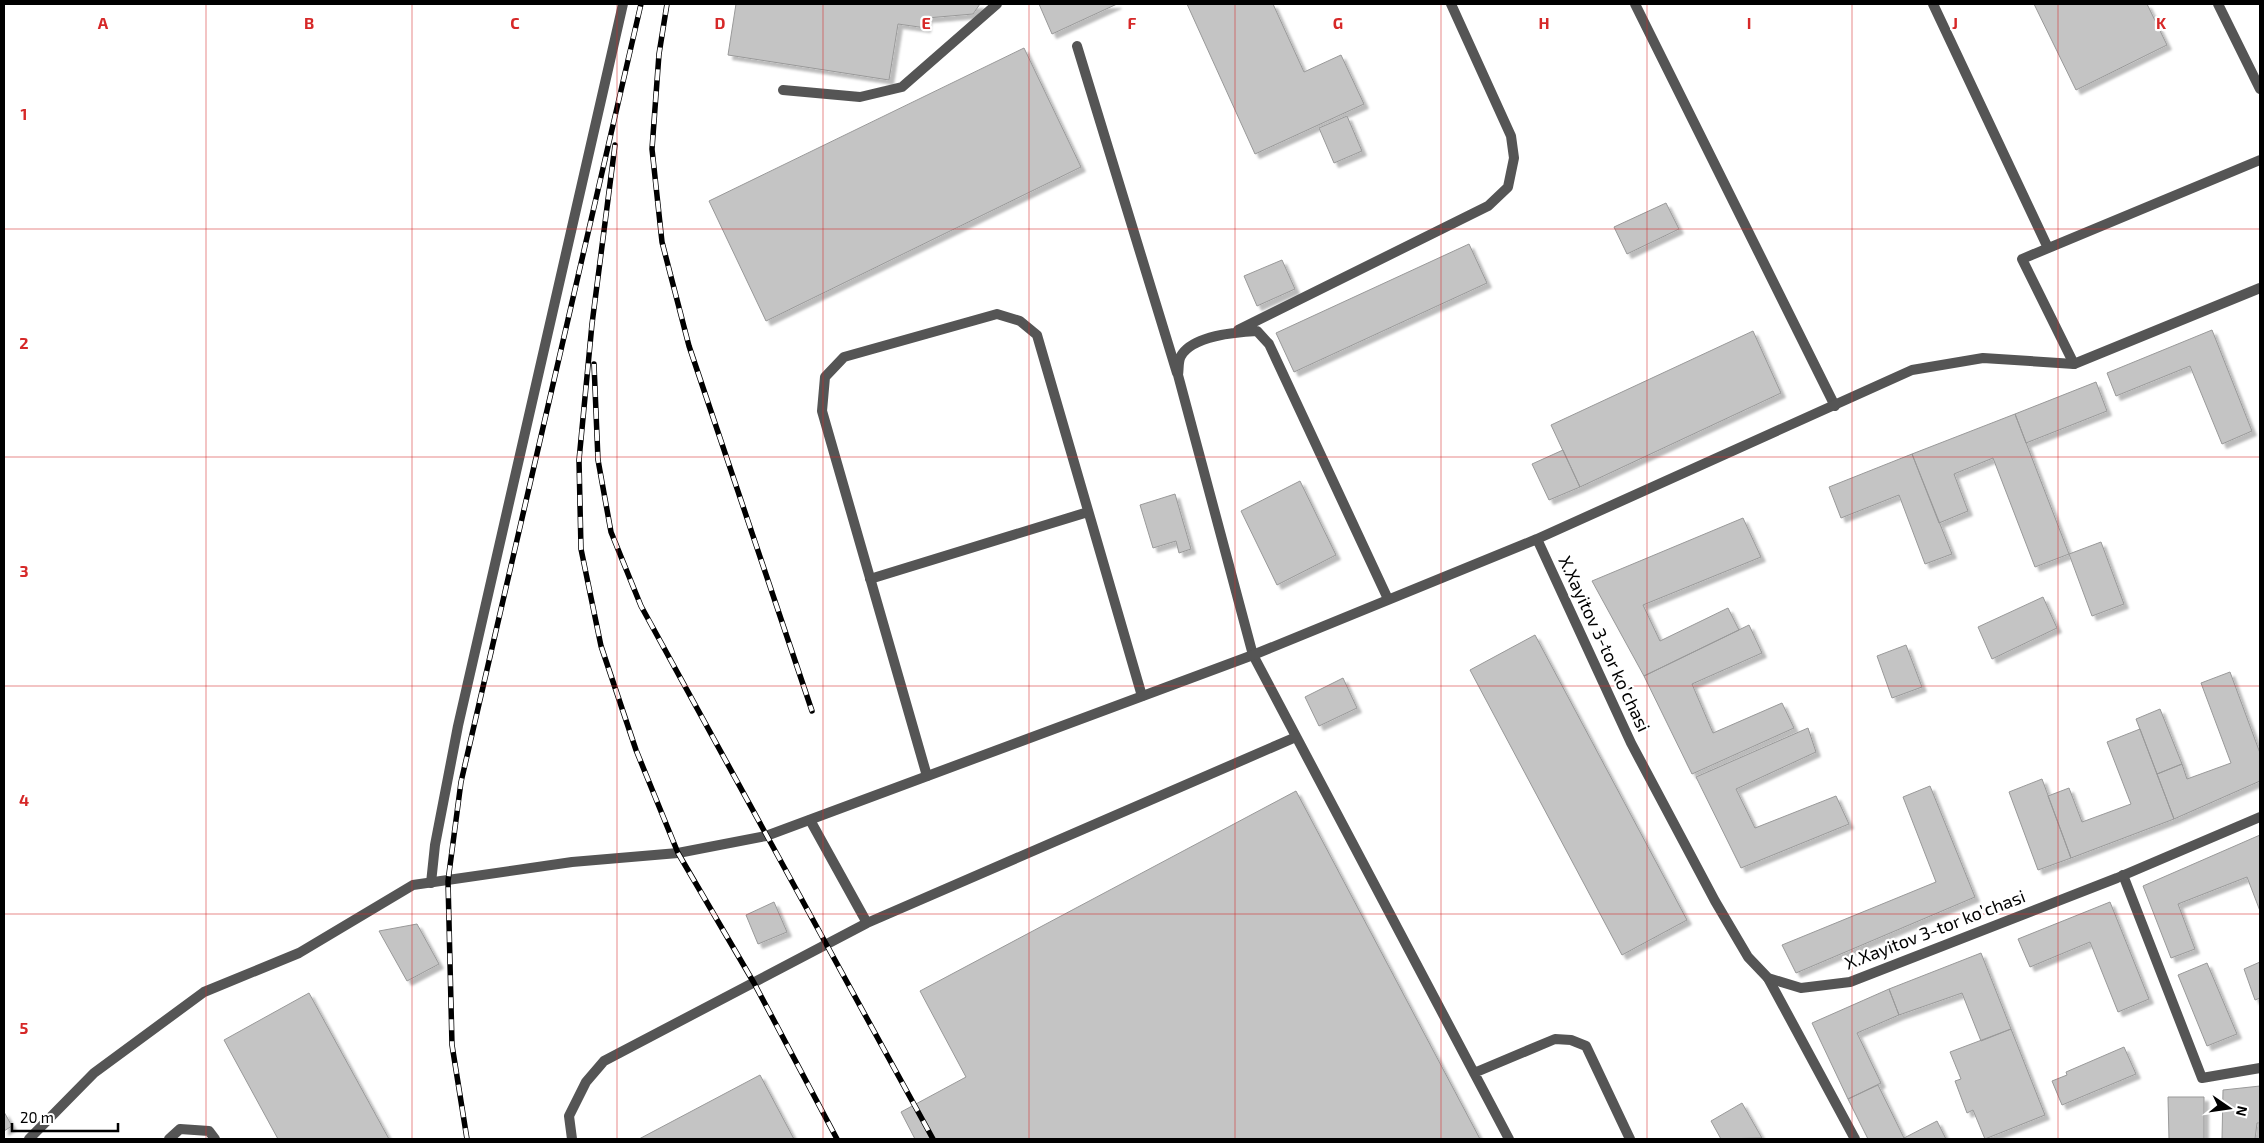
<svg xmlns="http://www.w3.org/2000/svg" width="2264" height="1143" font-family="'Exo 2',sans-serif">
<defs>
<filter id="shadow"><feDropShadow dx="4.5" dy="4.5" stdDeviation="1" flood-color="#0004"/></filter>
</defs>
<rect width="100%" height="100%" fill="#fff"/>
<path fill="#c4c4c4" stroke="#999" filter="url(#shadow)" d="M736 4H980L973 14 927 18 926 28 898 24 889 80 728 55Z
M1039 4H1117L1052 34Z
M1187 4H1273L1304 72 1341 55 1364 104 1255 154Z
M2034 4H2147L2167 45 2076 90Z
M1024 48 1081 167 766 321 709 201Z
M1347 116 1362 151 1334 163 1319 128Z
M1666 203 1679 229 1627 254 1614 227Z
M1469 244 1487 283 1294 372 1276 333Z
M1282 260 1295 289 1257 306 1244 276Z
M2212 330 2252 431 2222 444 2190 366 2116 396 2107 373Z
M1753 331 1781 393 1580 487 1551 425Z
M2096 382 2107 411 2026 443 2015 414Z
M2015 414 2069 554 2035 567 1993 458 1954 474 1968 511 1939 523 1912 454Z
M1563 450 1580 487 1549 500 1532 464Z
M1912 454 1952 554 1925 564 1899 495 1841 518 1829 487Z
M1300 481 1336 555 1277 585 1241 511Z
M1175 494 1191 549 1179 553 1176 541 1153 548 1140 505Z
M1743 518 1761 557 1643 605 1660 641 1728 608 1739 630 1644 676 1592 581Z
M2101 542 2124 604 2092 616 2069 554Z
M2043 597 2057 628 1992 659 1978 627Z
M1749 625 1762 653 1692 684 1713 733 1782 703 1794 728 1692 774 1644 676Z
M1535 635 1687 920 1622 955 1470 670Z
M1906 645 1922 687 1892 698 1877 656Z
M2230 672 2260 753V781L2174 819 2157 774 2182 764 2187 779 2231 763 2201 683Z
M1343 678 1357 708 1319 726 1305 697Z
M2160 709 2182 764 2157 774 2136 719Z
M1808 728 1816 752 1736 789 1755 828 1836 796 1849 824 1741 868 1696 777Z
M2140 729 2174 819 2071 858 2048 796 2069 788 2082 822 2131 804 2107 742Z
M2042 779 2071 858 2038 870 2009 792Z
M1930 786 1975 897 1796 973 1782 945 1936 882 1903 797Z
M1296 791 1480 1139H915L901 1112 966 1077 920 991Z
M2260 835V911L2247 877 2178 904 2195 949 2171 958 2143 886Z
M774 902 787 932 758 944 746 915Z
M2110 902 2149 999 2118 1012 2090 942 2030 967 2018 939Z
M417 924 439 964 407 981 379 931Z
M1981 953 2011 1029 1981 1041 1962 993 1899 1015 1889 989Z
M2260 962V998L2255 1000 2244 969Z
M2207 963 2237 1034 2207 1046 2178 975Z
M1889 989 1899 1015 1857 1033 1881 1083 1848 1099 1812 1023Z
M309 993 389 1139H278L224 1040Z
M2011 1029 2045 1115 1985 1139 1973 1110 1967 1113 1955 1081 1961 1079 1950 1052Z
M2124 1047 2136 1074 2062 1105 2052 1081 2067 1075 2066 1072Z
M760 1075 794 1139H639Z
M1878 1085 1904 1138 1937 1121 1946 1139H1868L1848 1099Z
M2260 1086V1123H2257L2255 1139H2222L2223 1090Z
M2168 1097H2204V1139H2169Z
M1742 1103 1762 1138 1721 1139 1711 1121Z
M4 1112 12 1126 4 1131Z"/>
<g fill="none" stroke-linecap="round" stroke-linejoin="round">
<path stroke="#555" stroke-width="10" d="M1635 4 1835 406
M1933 4 2048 248
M2218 4 2260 89
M1077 46 1177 373
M783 90 860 97 902 87 997 4
M1238 330 1488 206 1508 187 1514 158 1511 136 1451 4
M2074 364 2022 259 2260 160
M870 579 1088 512
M1388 599 1269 344 1257 331C1236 332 1192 336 1181 356 1178 361 1179 369 1178 375L1253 655 1509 1139
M927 776 822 411 825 377 844 357 997 314 1020 321 1037 335 1142 696
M810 820 867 923
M2123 875 2202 1078 2260 1068
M431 883 435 845 458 726 623 4
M1768 978 1855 1139
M1474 1073 1555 1039 1571 1040 1586 1046 1630 1139
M169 1139 180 1129 209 1131 215 1139
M572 1139 569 1116 586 1082 604 1061 867 923 1296 737"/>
<path stroke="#555" stroke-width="10" d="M2260 288 2074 364 1983 358 1912 370 1537 539 1631 743 1715 901 1748 957 1768 978 1801 988 1850 982 2117 878 2260 817
M29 1139 94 1073 204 992 299 953 413 885 572 862 678 853 766 836 1253 655 1537 539"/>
<g stroke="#000" stroke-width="5.5">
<path id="rail" d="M667 4 659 54 652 149 662 242 689 346 812 711
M615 145 592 324 579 460 581 549 601 646 636 750 678 853 754 983 837 1139
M594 364 598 460 611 532 641 606 933 1139
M467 1139 452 1045 448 881 461 782 641 4"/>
</g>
<use href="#rail" stroke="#fff" stroke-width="4" stroke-dasharray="11" stroke-linecap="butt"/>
</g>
<path fill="none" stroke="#d62828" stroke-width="1" stroke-opacity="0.55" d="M206 4V1139M412 4V1139M617 4V1139M823 4V1139M1029 4V1139M1235 4V1139M1441 4V1139M1647 4V1139M1852 4V1139M2058 4V1139M4 229H2260M4 457H2260M4 686H2260M4 914H2260"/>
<g text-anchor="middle" stroke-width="4.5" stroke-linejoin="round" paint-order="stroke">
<g font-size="18" fill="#000" stroke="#fff">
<text transform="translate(1604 644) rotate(65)" y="6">X.Xayitov 3-tor koʼchasi</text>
<text transform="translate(1935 930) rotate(-21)" y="6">X.Xayitov 3-tor koʼchasi</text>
</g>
</g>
<g font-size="16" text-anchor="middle" font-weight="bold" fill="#d62828" stroke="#fff" stroke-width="4.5" stroke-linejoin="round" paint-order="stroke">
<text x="103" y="29">A</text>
<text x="309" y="29">B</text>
<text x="515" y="29">C</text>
<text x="720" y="29">D</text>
<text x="926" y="29">E</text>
<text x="1132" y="29">F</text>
<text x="1338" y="29">G</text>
<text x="1544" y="29">H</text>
<text x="1749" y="29">I</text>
<text x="1955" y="29">J</text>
<text x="2161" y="29">K</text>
<text x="24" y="120">1</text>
<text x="24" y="349">2</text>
<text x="24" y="577">3</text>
<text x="24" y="806">4</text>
<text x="24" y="1034">5</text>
</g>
<rect width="2264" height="1143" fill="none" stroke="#000000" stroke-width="10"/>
<g transform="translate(2229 1108) rotate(103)" stroke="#ffffff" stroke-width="4" paint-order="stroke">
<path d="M0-4L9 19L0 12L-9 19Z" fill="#000000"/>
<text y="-8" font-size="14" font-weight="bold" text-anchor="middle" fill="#000000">N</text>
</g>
<path d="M12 1123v8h106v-8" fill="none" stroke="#000000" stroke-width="2.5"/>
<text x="20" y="1123" font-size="15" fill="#000000" stroke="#ffffff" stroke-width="4" paint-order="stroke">20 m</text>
</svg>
